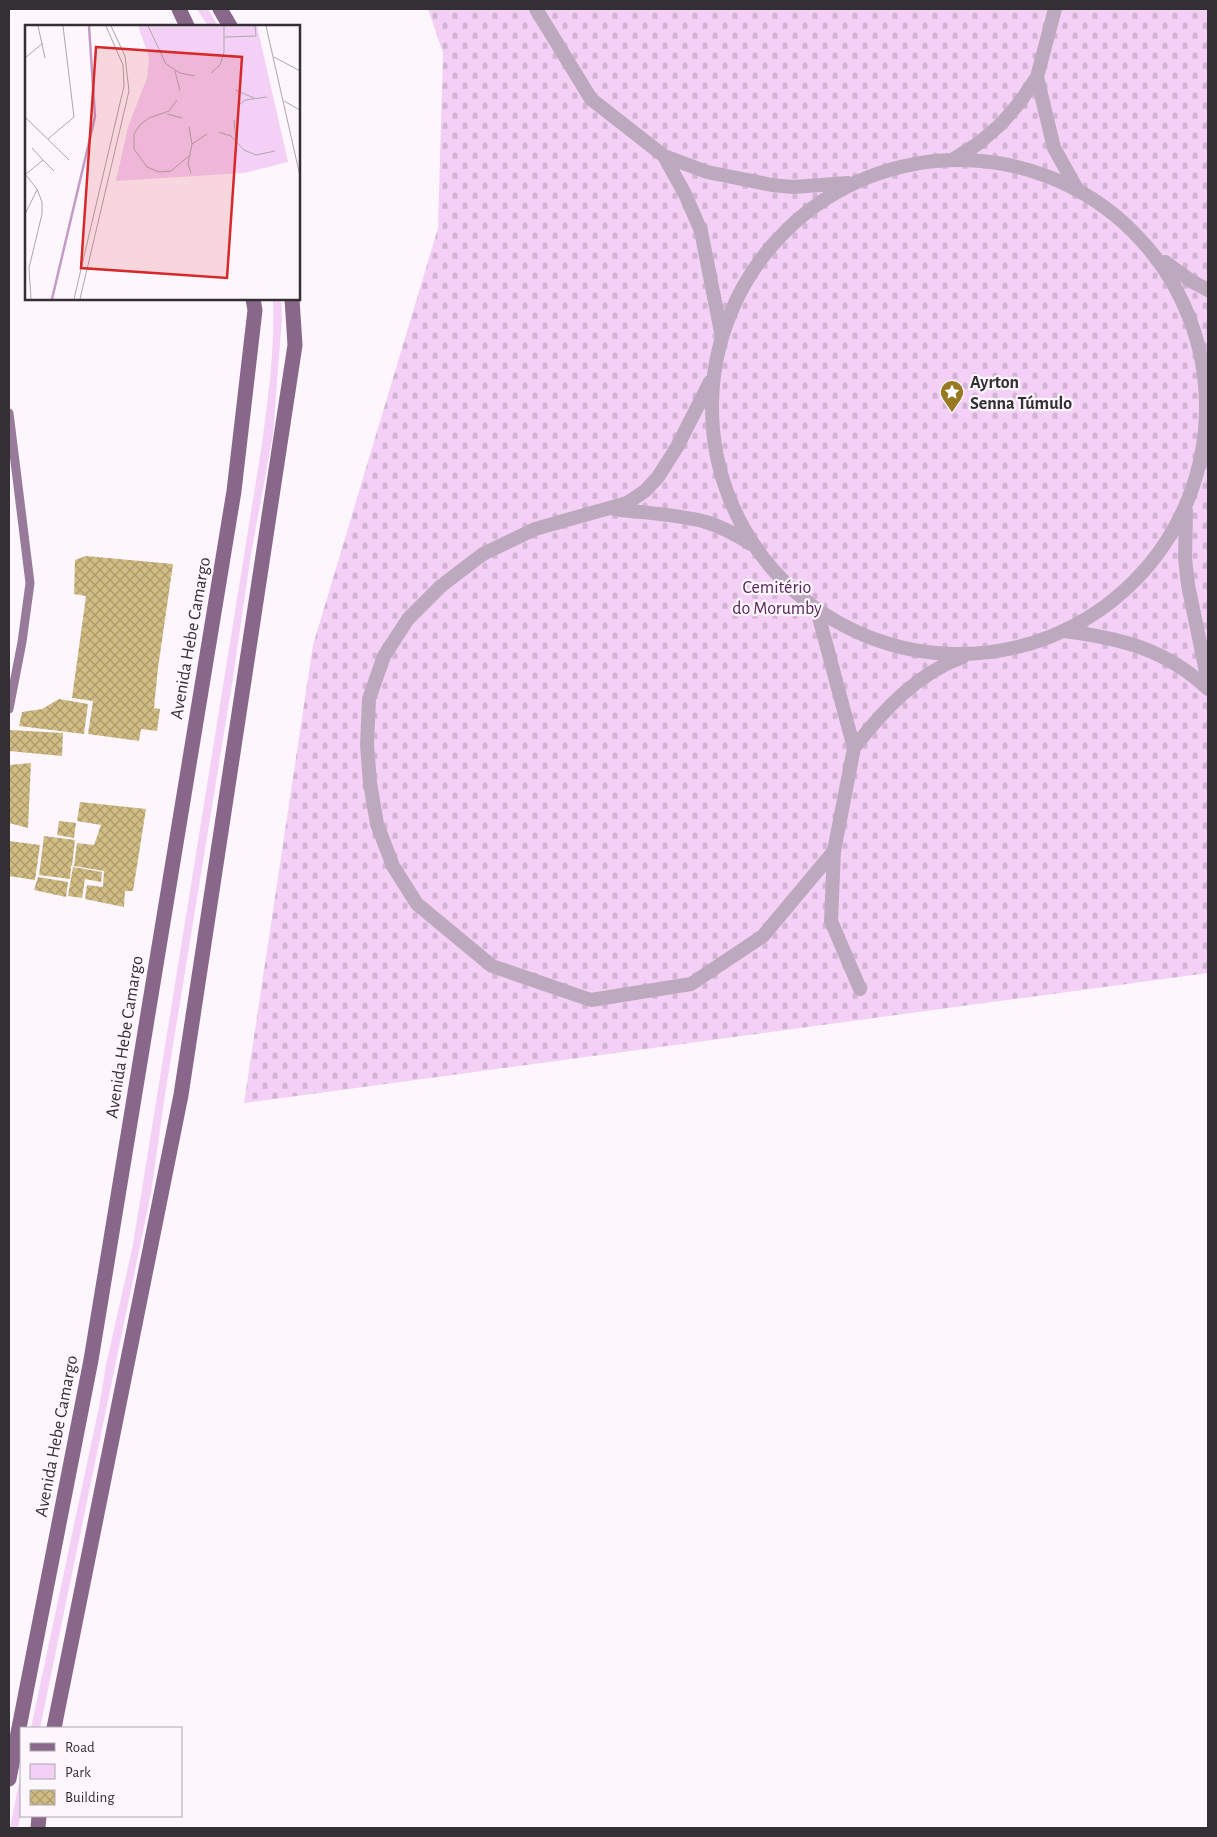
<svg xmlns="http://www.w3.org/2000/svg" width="1217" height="1837" font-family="'Alegreya Sans',sans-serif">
<defs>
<pattern id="cemetery-stones" width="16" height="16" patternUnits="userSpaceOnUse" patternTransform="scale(1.25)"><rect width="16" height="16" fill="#f4d0f6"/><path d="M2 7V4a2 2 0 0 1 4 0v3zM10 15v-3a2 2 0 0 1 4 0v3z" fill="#d2b3d3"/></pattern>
<pattern id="building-cross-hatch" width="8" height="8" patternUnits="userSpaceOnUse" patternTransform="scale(1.25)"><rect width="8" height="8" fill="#d1bc84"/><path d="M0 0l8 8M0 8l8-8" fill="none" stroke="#aa996d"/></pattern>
</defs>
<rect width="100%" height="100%" fill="#fdf6fd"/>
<path fill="#f4d0f6" d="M197 9H208L218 26H208Z
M273 299H281L282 318 273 434 251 554 232 684 166 1088 151 1193 40 1728H31L99 1407 106 1365 133 1245 261 450C268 400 275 350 273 299Z
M21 1773V1813L18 1828H10Z"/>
<path fill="url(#cemetery-stones)" d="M428 9H1208V973L244 1103 313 645 438 228 443 53Z"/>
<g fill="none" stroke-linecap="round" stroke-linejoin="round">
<path stroke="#987b9a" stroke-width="9" d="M9 413 30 583 22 642 9 709"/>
</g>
<path fill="url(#building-cross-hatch)" d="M86 556 173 564 158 668 154 708 160 709 157 731 141 729 139 741 88 734 93 701 72 698 86 596 74 594 75 560Z
M59 699 88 704 84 734 19 726 22 712 42 709Z
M9 730 63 733 62 756 9 751Z
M31 763 28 828 9 823V765Z
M80 802 146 809 133 891H125L124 907 85 899 87 885 103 887 104 871 74 866 77 843 94 845 101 825 77 821Z
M59 821 76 823 74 838 57 835Z
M44 836 75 840 72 866H69H71L70 879 39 875Z
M9 841 40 845 35 880 9 876Z
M73 867 102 872 101 882 85 879 82 898 68 896Z
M38 877 68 882 66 897 34 890Z"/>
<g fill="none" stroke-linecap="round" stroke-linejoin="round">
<path stroke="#bca9bd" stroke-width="14" d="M536 9 591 99 664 156 707 172 772 185 793 187 848 183
M1037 77 1054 148 1077 189
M664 156 685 194 701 231 721 332
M954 159 979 143 1001 124 1020 102 1037 77 1055 9
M712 407a247 247 0 1 1 494 0a247 247 0 1 1-494 0Z
M1165 262 1191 281 1208 290
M710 382 677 447 658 477 645 491 627 503 535 529 483 554 441 586 408 619 384 656 369 699 367 745 370 783 377 824 393 866 417 904 492 966 591 1000 691 984 763 936 834 851
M614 509C644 513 676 514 706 522 722 527 737 535 751 544
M1186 511 1185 558 1188 585 1208 681
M817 610 854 748 834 851 831 921 860 989
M1064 631C1120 638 1166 649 1208 689
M854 748C883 710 918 673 963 657"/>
<path stroke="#89678a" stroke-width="15" d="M179 9 187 26
M220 9 230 26
M54 1728 181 1095 295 345 292 299
M9 1779 91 1360 234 491 255 310 253 299
M38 1828 39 1816"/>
</g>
<defs>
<g id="sight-pin" transform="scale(1.25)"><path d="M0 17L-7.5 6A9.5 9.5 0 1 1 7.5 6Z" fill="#967921" stroke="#fdf6fd"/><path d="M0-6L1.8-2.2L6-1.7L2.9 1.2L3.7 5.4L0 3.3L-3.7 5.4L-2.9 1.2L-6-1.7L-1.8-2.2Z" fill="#fff"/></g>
</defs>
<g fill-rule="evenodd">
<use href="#sight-pin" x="952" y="392"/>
</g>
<g text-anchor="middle" stroke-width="4.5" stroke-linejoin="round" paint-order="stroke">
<g font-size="18" font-weight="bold" fill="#333033" stroke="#fdf6fd" text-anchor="start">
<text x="970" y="388">Ayrton<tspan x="970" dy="21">Senna Túmulo</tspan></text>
</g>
<g font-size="18" fill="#58255b" stroke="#fdf6fd">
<text x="777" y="593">Cemitério<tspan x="777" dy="21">do Morumby</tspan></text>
</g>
<g font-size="18" fill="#333033" stroke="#fdf6fd">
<text transform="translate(190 638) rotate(-80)" y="6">Avenida Hebe Camargo</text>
<text transform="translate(124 1037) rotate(-81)" y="6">Avenida Hebe Camargo</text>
<text transform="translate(56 1436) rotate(-79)" y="6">Avenida Hebe Camargo</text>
</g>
</g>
<g transform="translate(25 25)">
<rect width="275" height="275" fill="#fdf6fd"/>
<path d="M113 1H232L263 137 219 148 91 156 103 102 122 53 124 32Z" fill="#f4d0f6"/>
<path fill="none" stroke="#c49bc6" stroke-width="2.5" d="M27 274 70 92 64 1"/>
<path fill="none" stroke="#aca7ac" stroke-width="1" d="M13 1 20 33M123 1 141 39 155 48 170 51M241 1 275 151M200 12 231 11 230 1M249 32 275 46M0 33 18 18M150 46 155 66M186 48 195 40 199 27V1M210 65 229 73M152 75 144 86 124 93 115 100 109 109V124L122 142 134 147 146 146 164 131M259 76 275 85M213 81 220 75 242 72M142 89 157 93M0 92 44 135M209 95 211 115M164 102 167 119 163 139 166 148M194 107 206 111 219 125 231 130 250 126M23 114 49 92 38 1M167 119 182 109M7 123 18 135M0 149 12 164 17 177V189L4 243 6 274M1 149 18 135 29 146M0 189 12 165M49 274 99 61 98 40 81 1M55 274 104 66 100 31 86 1"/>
<path fill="#d62828" fill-opacity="0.15" stroke="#d62828" stroke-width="2.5" d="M71 22 217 32 202 253 56 243Z"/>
<rect width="275" height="275" fill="none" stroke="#333033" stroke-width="2.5"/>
</g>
<rect width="1217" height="1837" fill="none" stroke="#333033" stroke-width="20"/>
<rect x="20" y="1727" width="162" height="90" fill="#fdf6fd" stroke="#aca7ac"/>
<rect x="30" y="1743" width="25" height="8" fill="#89678a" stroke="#aca7ac"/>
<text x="65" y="1752" font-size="15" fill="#333033">Road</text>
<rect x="30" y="1764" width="25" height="15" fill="#f4d0f6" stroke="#aca7ac"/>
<text x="65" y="1777" font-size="15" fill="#333033">Park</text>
<rect x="30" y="1790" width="25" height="15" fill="url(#building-cross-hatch)" stroke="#aca7ac"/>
<text x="65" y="1802" font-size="15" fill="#333033">Building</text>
</svg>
